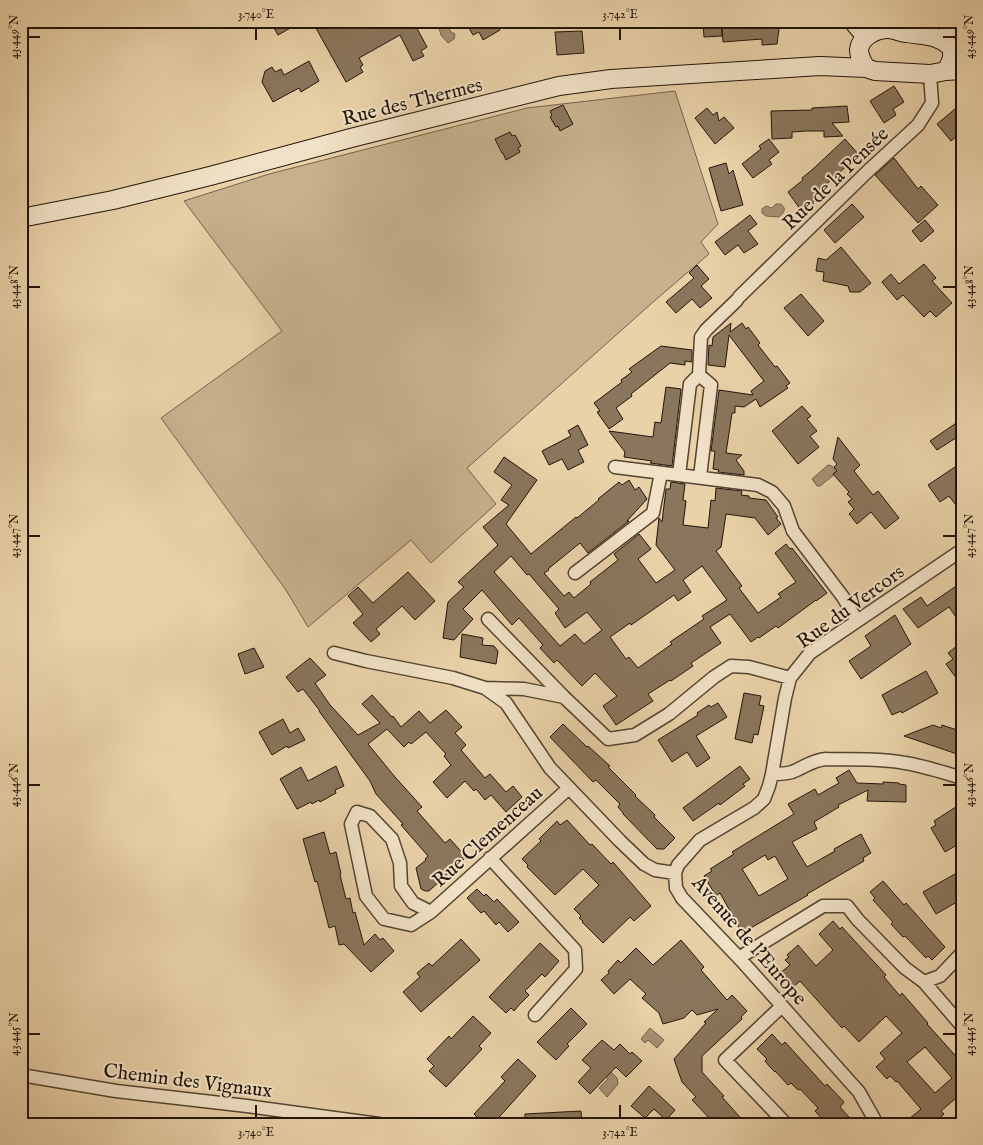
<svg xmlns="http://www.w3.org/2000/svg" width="983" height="1145" font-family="'IM FELL English',serif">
<rect width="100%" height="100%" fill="#e9d1a8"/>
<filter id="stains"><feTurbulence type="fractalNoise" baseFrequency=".004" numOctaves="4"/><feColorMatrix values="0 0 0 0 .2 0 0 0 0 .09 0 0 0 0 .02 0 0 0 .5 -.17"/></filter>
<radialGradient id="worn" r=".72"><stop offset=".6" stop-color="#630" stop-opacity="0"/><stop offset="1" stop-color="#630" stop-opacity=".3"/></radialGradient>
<path fill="#c7b18d" stroke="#75624c" d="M675 91 718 224 701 242 709 254 652 303 467 468 496 504 431 563 411 540 308 627 286 590 161 418 282 331 184 201 269 174 527 108Z"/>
<path fill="#a69172" stroke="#725f48" d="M444 22 452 33H454L455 35 454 39 448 43 441 35 438 25Z
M776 204H781C787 209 784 213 779 217L766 216 762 213V209L766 206 772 208Z
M828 465 832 466 835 470V474L820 486H817L812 479Z
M650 1028 664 1040 657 1048 648 1040 645 1043 641 1039Z
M607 1068 617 1078 618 1084 607 1097 599 1088 608 1079 602 1072Z"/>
<path fill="#8a765c" stroke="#23140a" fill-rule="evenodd" d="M270 21H303L278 35Z
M312 21H413L427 47 421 51 424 56 413 61 400 35 359 58 363 65 360 67 363 72 346 82Z
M465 21H497L496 22 500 30 483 40 479 32 473 35Z
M721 21 722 36 704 37 703 23Z
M754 21H780L777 44 762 45V39L723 42 722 28 753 25Z
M582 31 584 53 557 55 555 32Z
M309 61 319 81 301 92 299 88 273 102 262 82 265 71 272 67 275 72 281 69 284 75Z
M894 86 904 102 893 109 896 115 884 123 870 101Z
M563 105 573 124 560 131 558 126 556 127 550 117 552 115 550 111Z
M847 106 849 122 832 123 843 136 824 137V131H806L792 132V138L772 139 771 111 812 110V108Z
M707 108 713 115 717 112 719 121 724 117 734 128 715 144 695 118Z
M955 109 962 117V132L951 141 937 124Z
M510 132 512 136 515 135 521 146 518 148 520 152 506 160 503 153H502L495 139Z
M769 139 779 152 769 160 772 164 753 178 742 164 761 149 759 146Z
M845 139 859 155 812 197 815 201 812 202 814 204 803 213 788 192 803 180 802 178 813 169Z
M894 158 918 189 921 186 938 205 918 223 875 175Z
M726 163 729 174 733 170 743 205 721 211 709 168Z
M852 204 864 217 835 243 824 230Z
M750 215 757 224 748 231 758 244 744 253 738 245 725 255 715 242Z
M925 220 934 231 921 242 912 231Z
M841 247 871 283 860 292H850L848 286 823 281 824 272 816 271 818 258 826 260Z
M924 264 936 278 932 281 952 303 936 317 930 311 924 317 903 295 897 300 882 282 891 274 899 284Z
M697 265 709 279 701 286 712 298 700 308 692 299 676 313 666 302 694 278 689 273Z
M801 294 824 321 808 336 784 308Z
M731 323 730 332 742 323 746 329 748 327 760 343 758 345 775 367 777 366 790 383 786 386 788 388 760 407 756 399 744 407 735 406V413H732L726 453 742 455 736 460 744 471V475L718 472 719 470 713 469 715 451H711L719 390 753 395 751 391 764 381 729 335 725 367 708 365 709 345 712 346 713 337Z
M661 346 692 350V362L685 361V365L670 363 631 394 632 396 616 408 623 419 609 429 597 412 600 411 594 403 622 382 621 380 632 372 629 369Z
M666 387 681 389 672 466 650 463 652 461 624 457 625 452 609 431 653 437 655 422 661 423Z
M802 406 811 416 807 419 817 431 810 436 819 447 798 464 772 431Z
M962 419V434L937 450 930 441Z
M578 425 588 445 578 450 584 462 568 470 562 459 549 465 542 451 571 436 568 431Z
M838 437 860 465 854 471 873 495 878 491 899 518 885 529 871 512 857 524 849 514 854 509 848 502 852 499 847 494 849 492 833 474 837 471 834 467 837 464 833 459Z
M504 457 537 480 506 524 531 554 576 517 577 518 599 500 598 499 619 482 622 485 629 480 635 490 639 487 647 499 627 521H629L588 553 580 543 548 569 549 570 544 573 564 596 569 592 574 598 591 584 590 582 618 560 614 554 639 534 651 549 638 559 656 583 675 570 656 545 659 518 662 522 666 489H670L671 482 685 484 683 500 686 501 683 525 708 528 711 500 715 501 716 488 742 491 741 495 749 496V498L766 500 778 517 776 518 781 524 768 535 755 518 726 514 721 547 716 551 742 586 739 588 758 613 781 597 778 594 796 582 775 553 786 544 790 549 792 548 827 593 816 601V600L778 628 776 626 759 638 758 637 751 642 730 614 710 627 721 643 691 663 693 666 671 681 670 680 648 694 653 701 616 725 603 706 617 696 595 673 582 686 557 660 554 663 540 648 543 645 519 618 512 625 482 590 463 609 473 619 454 640 443 638 448 602 464 587 458 582 498 545 483 527 509 505 501 500 512 485 494 472ZM511 556 527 575 529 574 559 609 555 613 565 628 587 612 602 630 584 644 575 634 560 646 494 572ZM702 566 727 600 702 616 704 619 670 642 672 644 638 668 629 657 626 659 610 637 630 623 631 625 674 595 678 601 691 592 683 580Z
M958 465 962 472V513L949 496 940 502 928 485Z
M408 572 435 601 415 620 402 606 376 629 380 634 371 642 353 623 363 614 348 596 358 587 373 603Z
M962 582V626L949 607 918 628 903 609 921 597 927 606Z
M895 615 911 644 861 679 849 661 871 646 865 636Z
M462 634 483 638 482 645 494 646 498 651 496 664 460 657Z
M962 642V686L946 664 953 659 948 653Z
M254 648 264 667 245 674 238 654Z
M310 658 326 675 315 683 330 705 358 735 380 723 362 704 372 695 392 717 393 716 401 727 419 711 430 723 446 710 462 727 455 733 466 745 461 750 485 778 490 774 506 792 513 786 522 797 506 812 491 795 485 800 476 789 474 791 465 781 447 798 433 782 451 765 444 756 446 754 426 732 411 744 409 742 404 747 387 729 368 744 395 777 422 807 417 811 445 843 450 839 466 857 429 891H425L421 889 416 868 426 860 425 859 428 856 401 825 403 824 376 794 370 781 319 711H320L303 689 298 692 286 677Z
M926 671 938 693 902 713 901 711 892 715 882 695Z
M744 693 761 696 759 705 764 706 758 735 754 734 752 743 735 739Z
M718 703 727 717 696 736 710 758 697 767 687 752 672 762 658 740 698 715 697 713 709 705 711 707Z
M283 719 290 733 298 728 305 740 288 748 287 746 272 755 259 732Z
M563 724 587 747 588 746 610 766 608 767 636 795 635 796 655 815 654 817 675 838 664 849H657L623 814V813L618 807 620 804 596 780 593 782 550 737Z
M933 725 941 728 942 725 957 730 956 733 962 735V753L958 751 957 754 904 736Z
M336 766 344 786 335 790 336 793 320 802 319 800 312 804 311 802 297 809 280 779 301 767 308 781Z
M740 766 750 779 743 784 745 786 720 805 719 803 693 821 683 808Z
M849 770 857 783 883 784V782L899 783V784L906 785V802L867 801 868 790 838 805 839 807 814 822 817 829 792 842 807 867 835 851 834 849 861 834 871 853 863 858 864 861 807 894 808 895 784 909 742 933 720 893 716 896 704 876 712 871 710 869 734 854 732 852 794 814 788 804 815 789 818 795 839 783 836 778ZM765 855 768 860 775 856 788 879 759 896 742 869Z
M962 803V842L945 852 931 828 936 825 934 821Z
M567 820 590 845 592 844 611 864 613 862 651 906 634 921 630 917 603 943 582 922 583 921 579 918 581 916 574 909 599 885 583 869 555 895 527 867 528 865 522 859 541 841 539 839 557 821 560 825Z
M324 832 330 854 336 852 341 874 340 875 346 899 350 898 353 913 355 912 364 945 375 934 380 940 383 938 394 951 371 972 344 944 339 945 335 926 329 928 317 881 315 882 303 839Z
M962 870V899L936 914 923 892Z
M883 881 904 905 906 903 945 947 932 960 928 956 926 958 905 936 903 937 891 924 893 922 873 900 875 898 870 892Z
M477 889 484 896 486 894 494 902 497 899 519 922 508 932 499 922 496 925 484 911 481 913 467 898Z
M833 921 840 929 842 927 852 938 886 975 884 977 900 996 902 993 928 1023 927 1024 962 1063V1093L941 1111 944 1114 933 1124H903L921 1109 897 1081 896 1082 890 1076 887 1079 876 1067 885 1059 880 1053 902 1033 886 1016 859 1042 844 1026 842 1028 800 981 792 988 779 974 790 965 785 960 789 957 787 955 798 945 816 966 833 950 819 934ZM925 1047 952 1078 935 1093 907 1062Z
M461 939 480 960 421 1012 403 992 420 977 417 973 429 963 432 966Z
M681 940 704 967 701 970 727 1000 732 995 747 1011 741 1017 742 1019 702 1056V1072L724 1096 722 1097 746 1124H715L692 1100 696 1097 682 1082 674 1059 706 1023 704 1022 718 1009 697 1015 692 1010 684 1018 663 1024 659 1013 642 998 646 994 630 979 614 994 601 980 609 973 608 971 618 960 621 963 636 948 653 965Z
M540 943 559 961 545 977 542 974 525 991 529 995 519 1005 514 1011 511 1008 506 1013 489 997Z
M571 1008 587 1024 567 1044 569 1046 556 1060 537 1042Z
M473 1016 491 1033 479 1046 482 1049 446 1087 429 1071 434 1066 427 1059 449 1036 451 1039Z
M772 1034 782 1045 785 1042 825 1086 827 1084 844 1102 840 1107 855 1124H827L815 1111 818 1108 800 1089 798 1090 791 1083 788 1085 775 1071V1072L770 1067 765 1061 767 1059 757 1049Z
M602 1040 614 1050 620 1044 630 1054 632 1052 642 1061 626 1077 616 1067 590 1094 578 1082 591 1068 582 1060Z
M518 1059 536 1076 493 1124H484L474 1114 505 1081 501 1077Z
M649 1086 675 1110 666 1120 654 1109 645 1118 631 1106Z
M581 1111 582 1124H525V1114Z"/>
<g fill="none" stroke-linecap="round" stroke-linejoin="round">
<g stroke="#544332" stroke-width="15">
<path id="street" d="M849 21 864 39
M870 21 889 29
M937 37 962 26
M739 297 867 172 918 125 932 103 930 74
M699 375 711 385 700 477
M615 467 758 485 772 492 784 506 793 531 843 597 857 621
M679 475 690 384 699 375 701 337 706 330 737 300
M575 573 653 513 661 473
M488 619 564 697 608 739 635 735 669 714 714 677 731 666 749 667 790 678
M334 653 366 661 453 678 485 688 524 689 564 697
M485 688 506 703 550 768 620 841 644 864 655 870 675 873
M772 774C779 774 786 774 792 772 805 767 812 760 826 759 852 760 879 758 905 763 924 766 943 772 962 778
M490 858 575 950 576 969 535 1015
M431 912 413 903 401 886 400 863 392 839 370 816 357 812 351 824 366 896 384 919 411 925 431 912 569 788
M740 959 745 954 823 906H847L858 920 905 968 924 982 940 976 962 953
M924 982 962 1026
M782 1006 725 1060 786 1124
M21 1075 116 1091 247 1106 379 1124
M877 1124 859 1092 740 959 682 898 676 888 675 873 678 865 700 840 754 808 764 799 769 786 772 774 785 698 790 678 810 653 962 550"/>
</g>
<g stroke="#23140a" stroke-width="20">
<path id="secondary" d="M946 71C951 62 954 57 951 47 936 34 925 36 907 33 901 33 895 29 888 29 876 29 860 37 859 50 859 57 863 63 866 68L875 71 930 74 946 71 962 70
M21 218 113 200 210 176 351 138 559 86 611 79 820 66 866 68"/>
</g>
<use href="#street" stroke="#f1e1c6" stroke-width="12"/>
<use href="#secondary" stroke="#f1e1c6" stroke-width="18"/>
</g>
<path fill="none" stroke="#23140a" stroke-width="2" d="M256 28V40M620 28V40M28 37H40M943 37H956M28 287H40M943 287H956M28 536H40M943 536H956M28 785H40M943 785H956M28 1034H40M943 1034H956M256 1105V1118M620 1105V1118"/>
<g text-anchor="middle" stroke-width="4" stroke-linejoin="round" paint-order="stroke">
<g font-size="20" fill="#23140a" stroke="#f1e1c6">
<text transform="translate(412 101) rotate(-14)" y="7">Rue des Thermes</text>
<text transform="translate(835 178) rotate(-44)" y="7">Rue de la Pensée</text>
<text transform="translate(850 606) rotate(-36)" y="7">Rue du Vercors</text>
<text transform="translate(487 836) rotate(-42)" y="7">Rue Clemenceau</text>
<text transform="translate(750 940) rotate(49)" y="7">Avenue de l'Europe</text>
<text transform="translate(188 1080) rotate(7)" y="7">Chemin des Vignaux</text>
</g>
</g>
<rect width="983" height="1145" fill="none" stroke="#e9d1a8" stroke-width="55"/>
<rect x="28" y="28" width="928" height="1090" fill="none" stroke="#23140a" stroke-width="2"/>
<g font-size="12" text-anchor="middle" fill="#23140a">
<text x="256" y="18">3.740°E</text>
<text x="620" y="18">3.742°E</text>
<text transform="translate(14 37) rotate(-90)" y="4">43.449°N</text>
<text transform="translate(969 37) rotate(-90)" y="4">43.449°N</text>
<text transform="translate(14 287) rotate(-90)" y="4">43.448°N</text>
<text transform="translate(969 287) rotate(-90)" y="4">43.448°N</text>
<text transform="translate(14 536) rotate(-90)" y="4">43.447°N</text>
<text transform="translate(969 536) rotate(-90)" y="4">43.447°N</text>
<text transform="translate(14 785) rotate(-90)" y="4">43.446°N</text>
<text transform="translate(969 785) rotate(-90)" y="4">43.446°N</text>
<text transform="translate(14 1034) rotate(-90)" y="4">43.445°N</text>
<text transform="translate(969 1034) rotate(-90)" y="4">43.445°N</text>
<text x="256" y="1136">3.740°E</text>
<text x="620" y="1136">3.742°E</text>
</g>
<rect width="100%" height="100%" filter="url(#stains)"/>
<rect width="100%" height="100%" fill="url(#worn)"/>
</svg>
